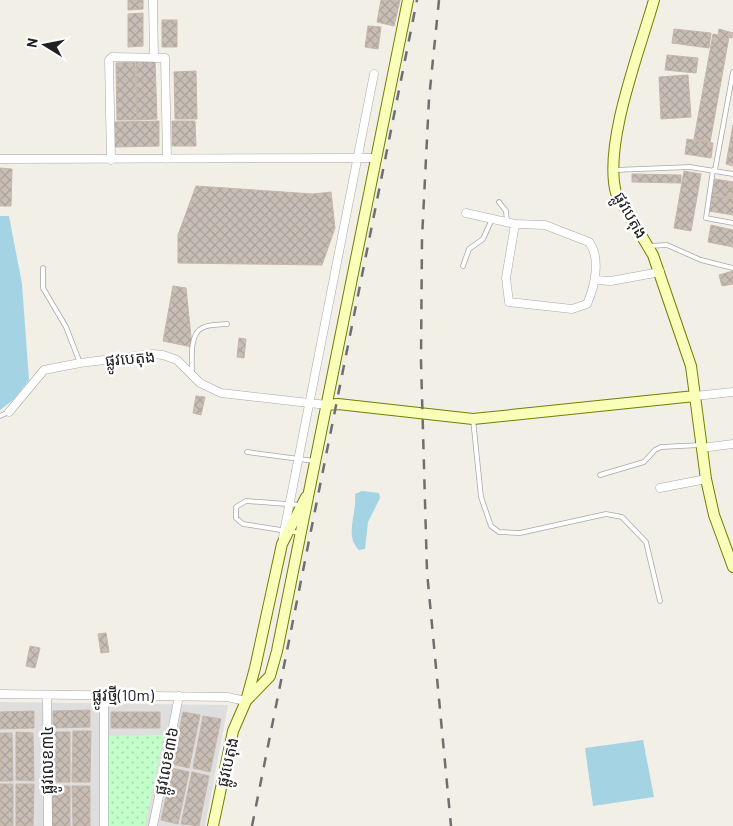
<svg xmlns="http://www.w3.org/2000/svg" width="733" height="826" font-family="Barlow,'Noto Sans Khmer',sans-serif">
<defs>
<pattern id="park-dots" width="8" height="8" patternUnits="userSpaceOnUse" patternTransform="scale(1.25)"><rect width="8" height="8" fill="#c2fec9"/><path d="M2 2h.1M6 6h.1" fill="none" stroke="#a6d9ac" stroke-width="1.8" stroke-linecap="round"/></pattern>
<pattern id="building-cross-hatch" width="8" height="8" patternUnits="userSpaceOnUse" patternTransform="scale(1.25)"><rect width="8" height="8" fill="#c8beb6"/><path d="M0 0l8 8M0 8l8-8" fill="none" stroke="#aca39c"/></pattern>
</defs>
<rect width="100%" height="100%" fill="#f2efe7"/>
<path fill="#dfdede" d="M0 702 228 705 205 826H0Z"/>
<path fill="url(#park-dots)" d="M164 735 145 826H108L107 736Z"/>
<path fill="#a4d3e3" d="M0 216H9L22 284 29 380 13 400 0 410Z
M362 491 379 493 380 498 368 522 365 549 359 550C344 535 357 516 355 494Z
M643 740 654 797 593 806 585 748Z"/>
<path fill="url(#building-cross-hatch)" stroke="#c6b6a8" d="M128 0H143V9L128 10Z
M381 0H400L394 26 377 22Z
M143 13V46L128 47V14Z
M162 20H177V47H162Z
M368 26 381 27 378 49 365 47Z
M674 29 711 33 709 48 672 43Z
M719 29 733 33 732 38 729 37 710 142 694 139 713 34 718 35Z
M667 55 698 58 696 73 665 70Z
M155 61 157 119 137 120 136 62Z
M135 62 137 120H117L116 63Z
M196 71 197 119H175L174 72Z
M688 75 691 117 661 119 659 77Z
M159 121V146L114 147V122Z
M172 121H195L196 146H172Z
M733 125V166L726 164Z
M687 139 713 143 711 158 685 154Z
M0 168 12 169 11 206H0Z
M684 171 701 174 691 231 674 228Z
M632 174 681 175V183L632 182Z
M715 179 733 182V198L712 194Z
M196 186 313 194 331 192 335 228 322 265 178 263V235Z
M712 195 733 199V215L709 211Z
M711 225 733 230V247L708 242Z
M733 271V284L722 286 719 275Z
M173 286 186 288 192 347 163 341Z
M239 338 246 339 244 358 237 357Z
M196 396 205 397 201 415 193 413Z
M106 633 109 652 101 653 98 634Z
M30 646 40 648 35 668 26 666Z
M90 710V727L53 728V711Z
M34 711V728L0 729V712Z
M111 712H160V728H111Z
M183 712 200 715 189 768 172 764Z
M203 716 221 719 210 772 193 768Z
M73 731H91L90 782H72Z
M16 732 33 733 34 781 16 780Z
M52 732H70V782H52Z
M0 733H12L13 781H0Z
M172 768 189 772 178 824 161 820Z
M192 772 209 776 199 826 181 824Z
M0 784H13V826H0Z
M16 784H34L33 826H16Z
M52 786H70V826H52Z
M72 786H90V826H73Z"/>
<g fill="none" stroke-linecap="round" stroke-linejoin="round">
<g stroke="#a8a8a8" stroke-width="5.5">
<path id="lane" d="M615 170 690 167 733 174
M713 170 706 218 733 223
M715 170 733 72
M499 202 506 211 507 222
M649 246 667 245 701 260 733 268
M463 266 469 249 483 239 492 219
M43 268V288L66 327 80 363
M192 374C192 362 189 334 202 328 209 324 219 325 227 324
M0 416 9 412
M473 419 481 497 491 526 499 532 520 533 606 514 622 517 646 542 660 601
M247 452 314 461
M600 475 644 462 655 450 661 447 700 445
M300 505 246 501 236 507V518L243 524 300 533"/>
</g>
<g stroke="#a8a8a8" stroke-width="9">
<path id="street" d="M153 0 154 57
M0 159 377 158
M111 160 109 60 112 57 165 58 167 159
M466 213 515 224
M515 224 545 225 589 242C601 258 595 286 587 304L572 309 509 302 506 278Z
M595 280 611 281 660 272
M695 396 733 392
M9 412 44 370 80 363 153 354 163 355 177 360 200 383 221 393 327 405
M701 448 733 444
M660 488 706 479
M283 537 374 74
M0 694 227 697 246 701
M47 695 48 826
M104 826V695
M153 826 179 696"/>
</g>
<g stroke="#6e8100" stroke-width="12">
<path id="secondary" d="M654 0C640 50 603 144 616 193L653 255 691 366 706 479 714 515 733 567
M327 405 338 404 473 419 695 396
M246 701 270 676 277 651 408 0
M213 826 233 731 246 701 255 668 282 544 306 497"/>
</g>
<use href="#lane" stroke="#fff" stroke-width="4"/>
<use href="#street" stroke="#fff" stroke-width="8"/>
<use href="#secondary" stroke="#f9ffb9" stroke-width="10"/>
<path stroke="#6f6f6f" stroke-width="2.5" stroke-dasharray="10 10" stroke-linecap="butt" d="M439 0 429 99 422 238 421 361 427 572 451 826
M252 826 417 0"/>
</g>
<g text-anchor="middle" stroke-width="5" stroke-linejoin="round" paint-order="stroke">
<g font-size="16" fill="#212121" stroke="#fff">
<text transform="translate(631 215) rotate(61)" y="6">ផ្លូវបេតុង</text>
<text transform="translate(130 358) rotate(-5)" y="6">ផ្លូវបេតុង</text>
<text x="123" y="701">ផ្លូវថ្មី(10m)</text>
<text transform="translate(47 760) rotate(-90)" y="6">ផ្លូវលេខ៣៤</text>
<text transform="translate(166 761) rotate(-79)" y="6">ផ្លូវលេខ៣៦</text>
<text transform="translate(227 762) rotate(-77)" y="6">ផ្លូវបេតុង</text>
</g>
</g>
<g transform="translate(45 45) rotate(280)" stroke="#ffffff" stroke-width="4" paint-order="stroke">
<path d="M0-4L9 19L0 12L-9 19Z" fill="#212121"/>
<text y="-8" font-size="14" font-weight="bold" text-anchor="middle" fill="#212121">N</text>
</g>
</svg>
